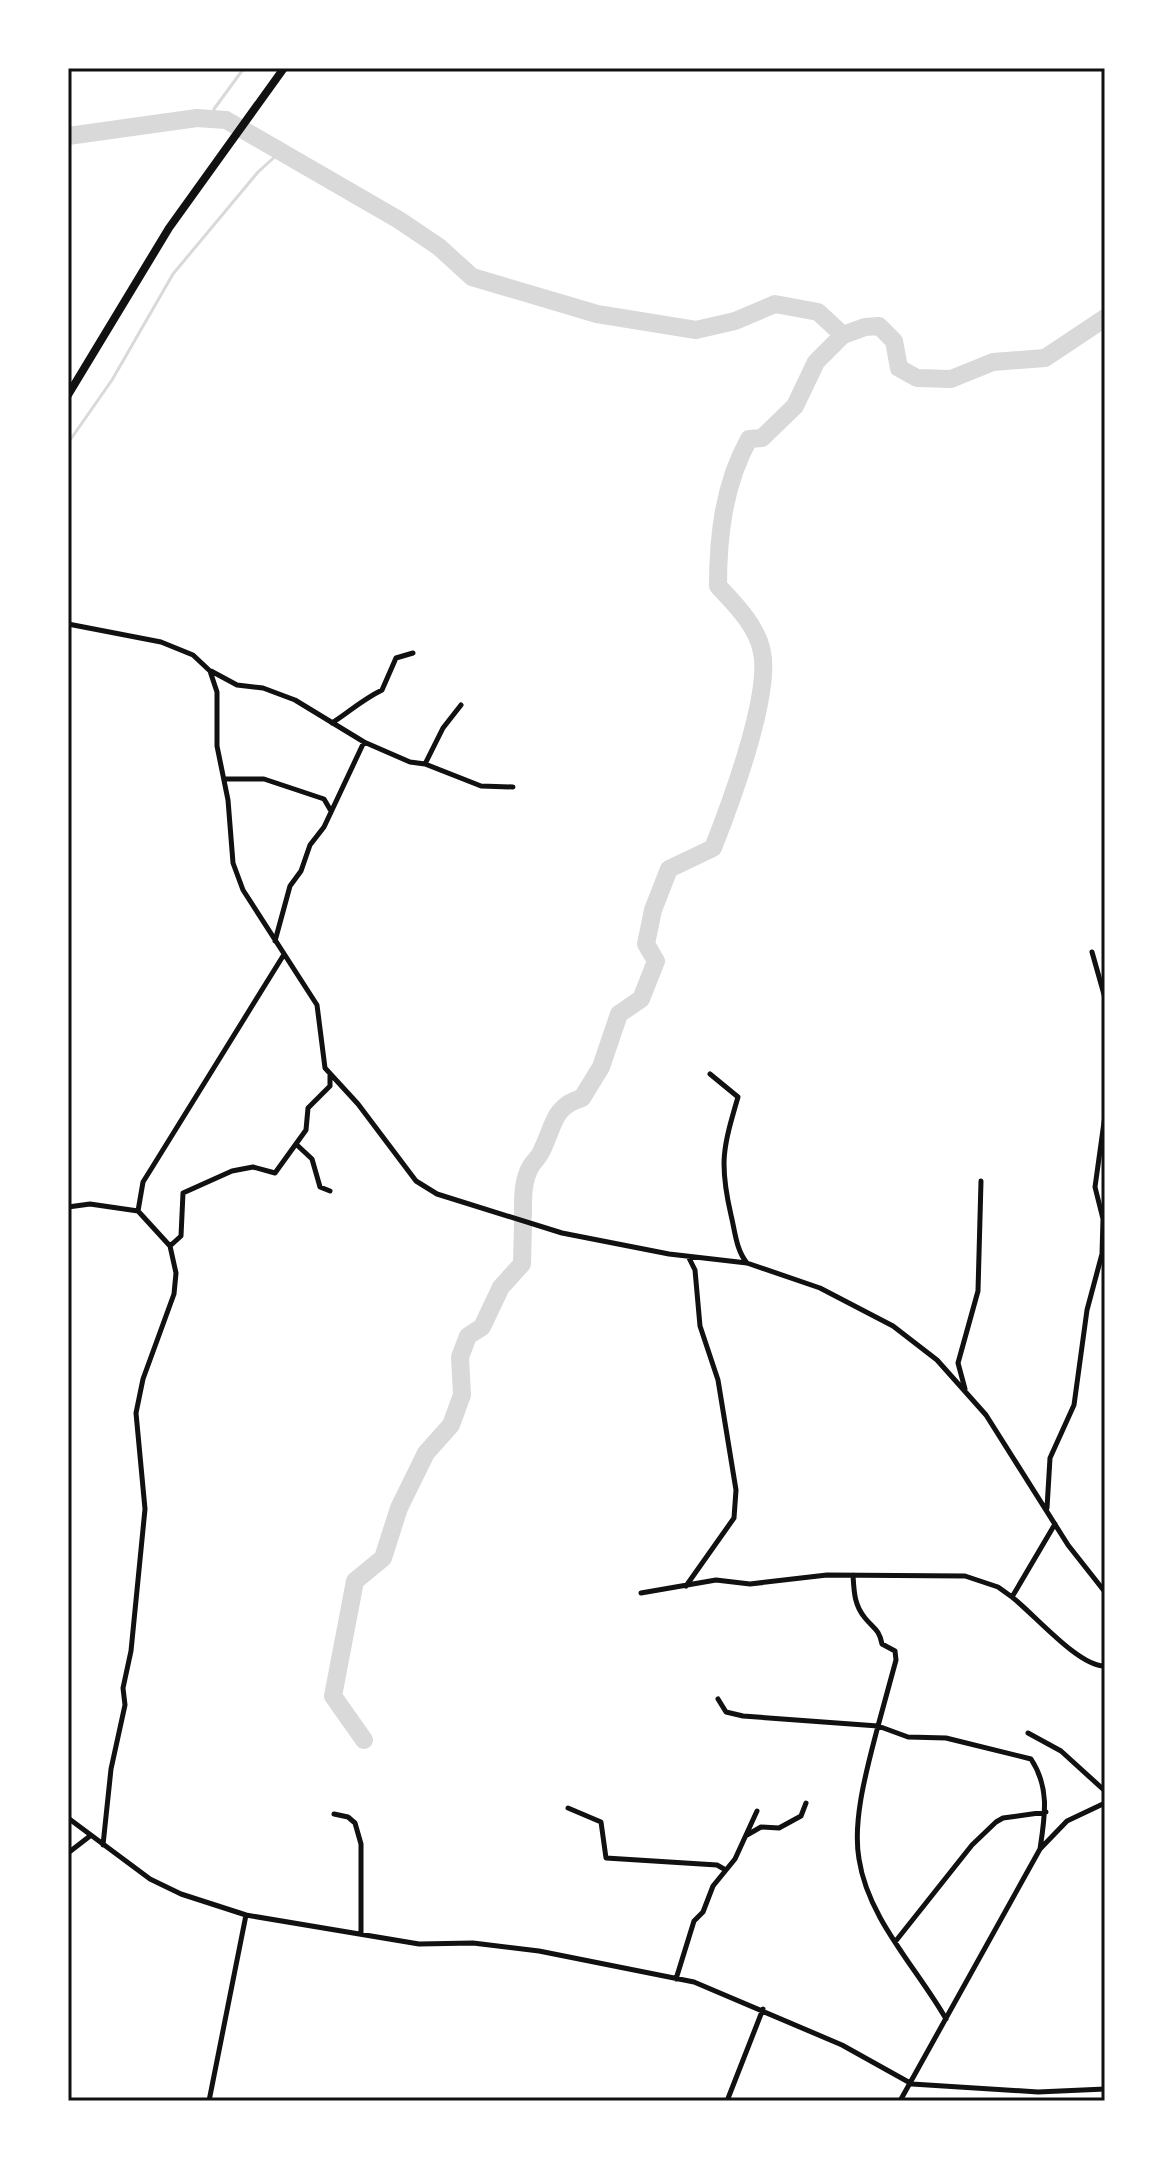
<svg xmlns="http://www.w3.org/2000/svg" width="1173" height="2169" font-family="'Roboto Condensed',sans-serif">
<rect width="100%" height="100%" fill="#fff"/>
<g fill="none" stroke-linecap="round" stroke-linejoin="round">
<path stroke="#d9d9d9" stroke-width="3" d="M214 117V109L244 68
M68 443 112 380 173 274 258 172 279 153"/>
<path stroke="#d9d9d9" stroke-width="18" d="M68 136 197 118 226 120 399 220 439 247 472 277 597 314 696 330 735 321 775 304 818 312 843 335
M523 1216C523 1200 522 1181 531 1166 535 1160 540 1156 542 1150 554 1126 553 1106 582 1098L601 1067 619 1014 641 999 656 961 646 944 653 910 669 869 713 848C730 805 771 696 762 652 757 626 735 604 718 586 718 535 724 484 749 439L762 438 795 406 816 362 843 335 865 327 879 326 894 341 899 368 917 378 951 379 993 362 1045 358 1105 318
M364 1740 333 1696 355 1581 383 1558 399 1508 426 1453 451 1425 462 1395 460 1357 468 1336 482 1327 501 1287 522 1264 523 1223"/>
<path stroke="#111" stroke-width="5" d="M68 624 161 642 193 655 210 671 217 692V746L228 800 233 863 243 890 317 1005 325 1068 358 1104 416 1181 437 1194 562 1233 669 1254 747 1263 820 1288 893 1326 937 1360 986 1415 1068 1545 1105 1592
M211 671 237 685 263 688 295 700 364 742 410 762 425 764 481 786 513 787
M332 723C351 711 360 701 382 690L396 658 413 653
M425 764 443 728 461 705
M225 779H264L324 799 331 811
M275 941 290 886 301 871 310 845 324 827 364 742
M1092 952 1105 998
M710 1074 738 1097C723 1148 719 1163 731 1215 735 1231 736 1250 747 1263
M297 1145 312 1159 320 1187 330 1191
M68 1207 90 1204 138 1211 170 1246 176 1273 174 1294 143 1379 136 1413 145 1509 131 1651 123 1688 125 1705 111 1769 103 1845
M138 1211 143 1182 153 1166 283 956
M170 1246 181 1236 183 1193 232 1171 253 1167 275 1173 306 1130 308 1108 330 1086V1075
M965 1389 958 1363 978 1291 981 1181
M1047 1508 1050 1458 1074 1405 1087 1310 1102 1254 1103 1219 1095 1187 1105 1115
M853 1575C854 1591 854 1605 865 1618 874 1629 879 1629 882 1644L895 1651 896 1660 878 1726 908 1737 946 1738 1031 1759C1050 1788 1045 1816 1040 1849
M686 1586 734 1518 736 1490 718 1380 700 1326 695 1270 689 1258
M641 1593 716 1580 750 1584 827 1575 965 1576 998 1587 1012 1597 1055 1524
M1012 1597C1035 1615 1079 1667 1105 1666
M718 1699 726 1712 743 1716 878 1726C868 1765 852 1819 859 1859 868 1919 917 1968 946 2019
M1028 1733 1061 1751 1105 1791
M568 1808 601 1822 606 1858 717 1865 724 1869
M334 1814 348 1817 355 1823 361 1844V1934
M68 1818 150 1879 181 1894 246 1915 419 1944 473 1943 539 1951 694 1982 842 2045 912 2084 1038 2092 1105 2089
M747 1835 761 1827 779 1828 801 1816 806 1803
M68 1853 90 1836
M895 1942 972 1845 996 1822 1003 1818 1046 1812
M676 1979 694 1921 703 1912 713 1886 735 1859 757 1811
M209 2101 246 1915
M727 2101 763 2009
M900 2101 1040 1849 1067 1821 1105 1803"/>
<path stroke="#111" stroke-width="8" d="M68 395 169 228 284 68"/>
</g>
<rect width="1173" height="2169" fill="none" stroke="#ffffff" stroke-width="140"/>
<rect x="70" y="70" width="1033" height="2029" fill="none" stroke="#111" stroke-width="3"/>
</svg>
